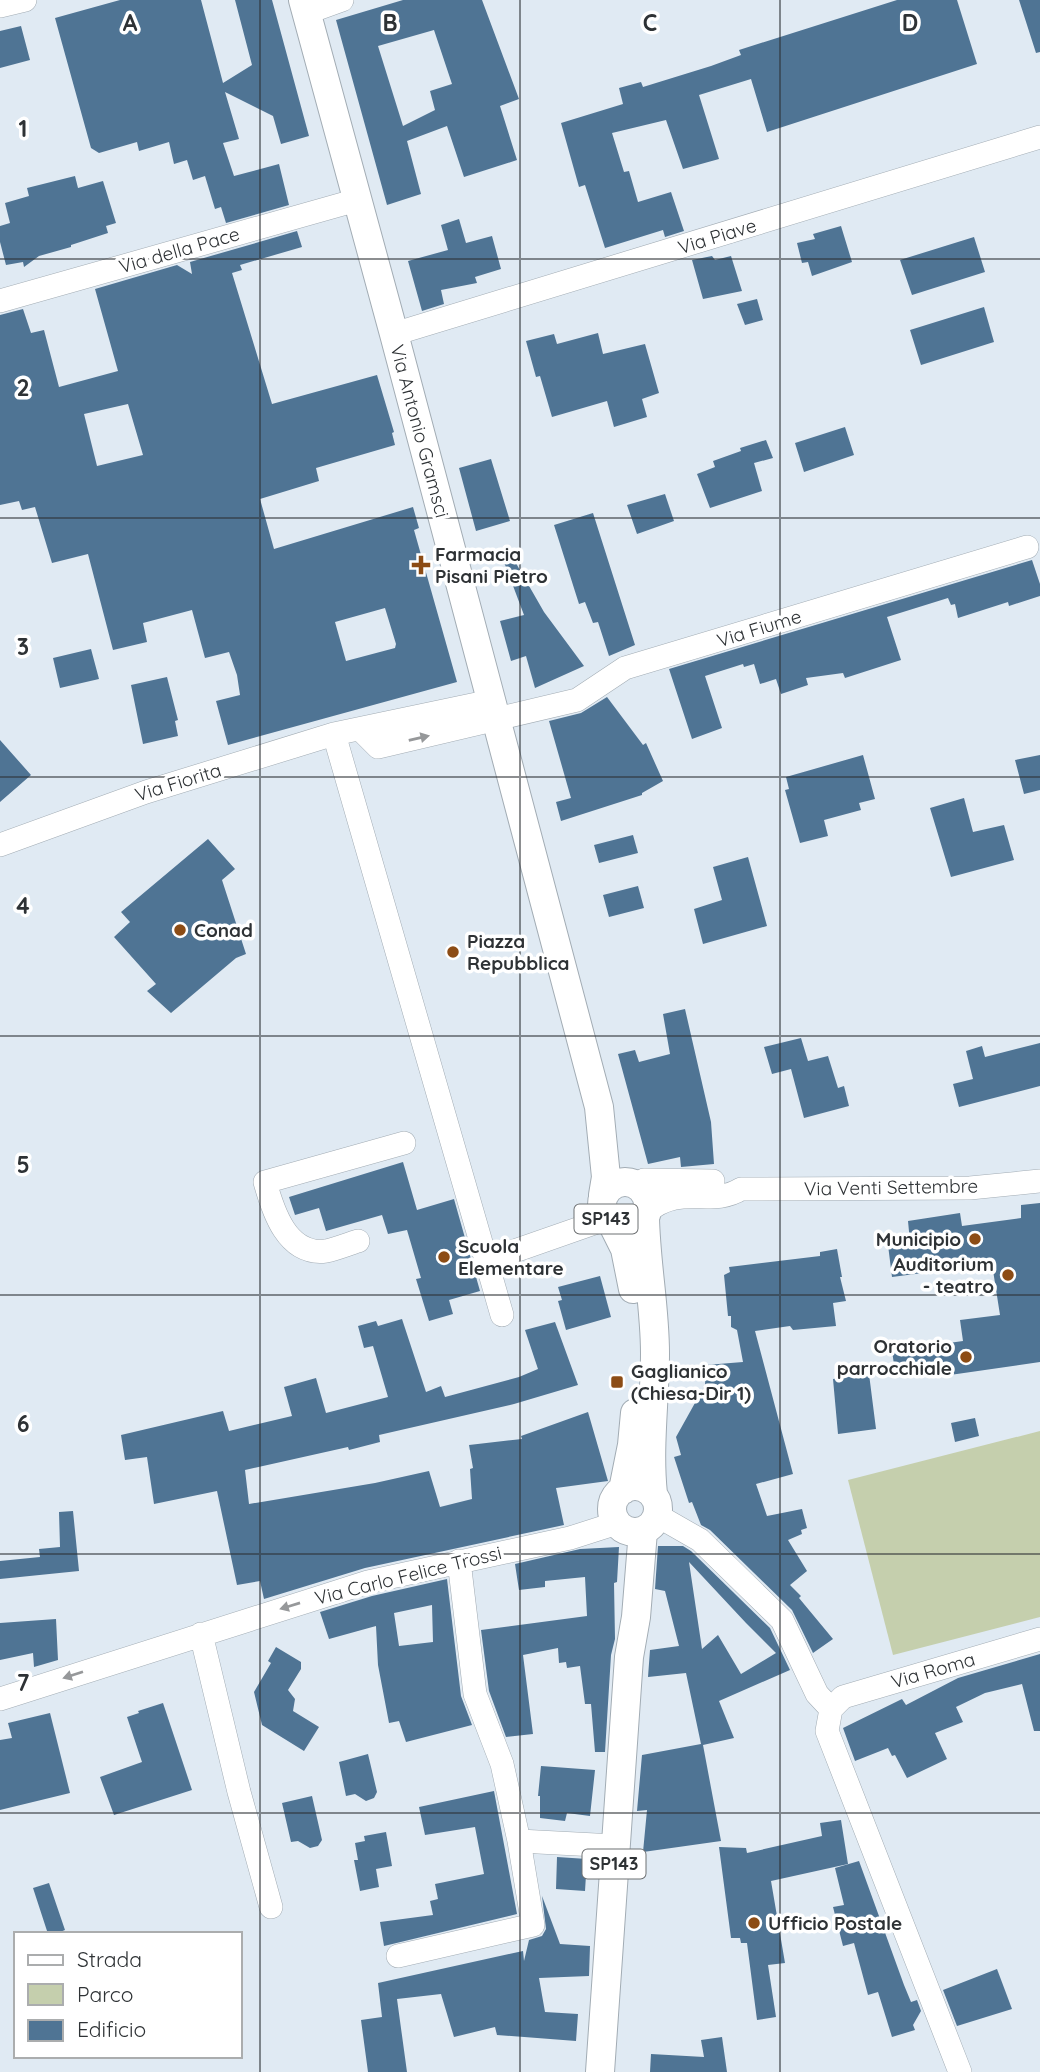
<svg xmlns="http://www.w3.org/2000/svg" width="1040" height="2072" font-family="Quicksand,sans-serif">
<rect width="100%" height="100%" fill="#e0eaf3"/>
<path fill="#c5cfad" d="M1040 1431V1617L893 1655 848 1480Z"/>
<path fill="#4f7494" fill-rule="evenodd" d="M120 0H201L223 83 252 65 235 0H272L309 136 281 144 273 116 225 92 239 139 223 143 234 176 279 164 289 205 226 223 221 207 215 209 205 176 193 180 187 160 174 164 169 142 139 151 137 142 99 153 91 148 55 18Z
M403 0H482L519 99 500 106 517 160 464 177 447 126 407 141 421 194 387 205 336 20ZM434 30 452 84 430 91 435 110 403 126 378 46Z
M897 0H957L977 64 767 132 751 79 699 95 719 159 683 169 666 120 612 133 624 172 629 171 638 202 671 192 684 231 665 237 663 230 605 248 585 185 579 187 561 123 623 104 619 88 641 82 643 87 711 66 741 55 739 50Z
M1019 0H1040V52L1036 53Z
M21 26 30 60 0 68V31Z
M75 176 78 188 103 181 116 223 106 226 108 233 71 245V247L39 256 24 267 23 262 6 265 0 242V226L10 223 5 203 29 196 27 188Z
M459 219 466 243 492 236 501 269 475 277 477 283 441 290 444 304 422 311 408 261 448 250 441 225Z
M841 226 852 262 812 276 808 262 802 263 797 243 815 239 813 234Z
M297 231 302 247 240 265 242 270 232 273 272 404 377 375 394 432 392 433 395 445 316 468 319 481 260 499 274 549 413 507 419 528 414 530 457 682 228 745 216 701 240 695 237 675 229 652 205 658 192 610 143 623 147 642 113 650 88 554 52 563 35 507 22 510 19 501 0 505V315L23 309 31 333 44 330 59 387 118 371 95 289 177 265 192 274 190 262ZM128 404 143 455 97 466 84 414ZM385 608 396 644 395 648 346 661 335 622Z
M974 237 985 272 912 295 900 260Z
M712 256 715 260 731 256 742 291 703 299 692 260Z
M757 299 763 320 745 325 737 304Z
M984 307 994 342 921 365 910 330Z
M598 333 603 354 645 344 659 393 642 399 647 417 614 427 607 401 552 417 540 376 536 377 526 341 554 334 557 344Z
M845 427 854 455 804 472 795 443Z
M766 440 773 458 754 463 762 491 710 508 697 474 715 467 713 461 741 451 740 448Z
M491 459 510 521 476 531 459 468Z
M665 494 674 521 637 534 627 505Z
M593 513 635 645 609 656 598 622 593 623 585 602 579 604 554 525Z
M513 558 544 612 584 666 535 688 526 656 511 661 500 621 524 615 504 562Z
M1032 560 1040 584V596L1009 606 1008 602 958 618 955 604 951 605 948 598 887 617 901 660 845 678 843 673 806 678 808 685 781 694 776 679 760 684 754 664 744 667 743 664 705 676 722 728 692 739 669 669Z
M91 649 99 679 60 688 53 658Z
M167 677 178 720 175 721 178 736 143 744 131 685Z
M607 697 643 745 646 743 663 781 642 793V795L561 821 556 802 571 798 549 721 581 713Z
M0 740 31 775 0 802Z
M863 755 875 799 859 803 861 810 824 820 828 836 800 843 785 790 789 789 786 777Z
M1040 755V790L1024 794 1015 760Z
M964 798 973 832 1004 825 1014 860 951 877 930 808Z
M633 835 638 853 599 863 594 845Z
M208 839 235 869 222 880 246 954 236 958 171 1013 147 991 156 984 114 937 130 922 121 912Z
M748 857 767 926 703 944 694 909 722 900 713 867Z
M638 886 644 908 609 917 603 895Z
M685 1009 711 1122 714 1164 681 1167 680 1157 648 1164 618 1054 635 1050 639 1062 670 1054 663 1014Z
M801 1038 808 1061 828 1056 838 1088 844 1086 849 1106 804 1118 791 1069 772 1074 764 1047Z
M1040 1043V1086L959 1107 953 1084 973 1079 966 1051 982 1046 985 1057Z
M403 1162 417 1210 454 1199 480 1291 449 1300 453 1314 429 1321 416 1279 421 1278 407 1230 388 1234 382 1215 326 1231 319 1208 295 1215 289 1197Z
M1040 1203V1362L936 1377 935 1366 895 1371 892 1351 963 1341 960 1320 1000 1315 992 1264 892 1277 888 1245 910 1242 908 1221 960 1213 962 1226 1021 1218V1205Z
M837 1249 842 1277H840L846 1301 833 1303 836 1326 793 1330 790 1326 755 1331 793 1474 756 1484 767 1516 802 1509 807 1528 801 1530 802 1534 788 1540 807 1571 790 1585 801 1596 799 1598 833 1639 813 1653 792 1610 710 1530 701 1525 692 1502 689 1503 674 1457 681 1455 676 1437 705 1385 706 1365 743 1362 737 1330 731 1327V1316H728L724 1275 730 1272 729 1267 820 1256V1252Z
M600 1276 611 1317 566 1330 558 1301 562 1300 558 1287Z
M402 1319 426 1392 441 1386 445 1397 519 1377 538 1369 525 1330 555 1322 578 1385 514 1404 379 1435 380 1442 349 1450 348 1447 245 1470 249 1504 375 1483 429 1471 440 1507 472 1499 470 1469 473 1468 469 1445 522 1439 521 1436 588 1412 608 1481 556 1488 564 1525 365 1568 264 1599 260 1581 237 1585 217 1491 154 1504 147 1457 125 1460 121 1435 223 1411 229 1431 292 1416 284 1387 316 1378 326 1413 388 1397 373 1346 364 1348 358 1326 376 1321 378 1326Z
M869 1374 876 1429 838 1434 833 1379Z
M975 1418 979 1436 955 1442 951 1423Z
M73 1511 79 1571 0 1579V1561L40 1557 39 1549 60 1547 59 1512Z
M658 1546H683L691 1551 770 1628 790 1670 719 1701 734 1738 703 1745 721 1841 643 1852 647 1810 637 1811 642 1755 701 1744 686 1673 648 1677 650 1650 679 1646 665 1591 655 1589ZM689 1562 746 1623 776 1653 741 1674 718 1635 702 1649Z
M619 1547 617 1582 614 1583 615 1639 611 1655 605 1752H595L591 1704H585L580 1666 567 1668 566 1662 559 1663 558 1648 523 1655 533 1734 506 1737 489 1691 481 1630 587 1616 585 1577 545 1581V1587L519 1590 515 1564 580 1549Z
M447 1579 461 1696 472 1725 406 1742 399 1721 389 1723 378 1665 376 1626 329 1639 320 1612 372 1596ZM432 1605 433 1642 399 1646 394 1613Z
M56 1619 58 1660 34 1667 33 1653 0 1660V1623Z
M276 1647 301 1662V1669L288 1690 295 1699 293 1711 319 1727 304 1751 262 1725 254 1692 271 1663 268 1661Z
M1040 1654V1731H1034L1022 1684 985 1693 956 1707 963 1722 935 1733 947 1759 907 1778 895 1755 892 1756 888 1748 855 1761 843 1728 902 1699 906 1705 958 1678Z
M163 1703 192 1790 114 1815 100 1777 142 1762 127 1717 139 1713 138 1711Z
M50 1713 70 1793 0 1810V1740L12 1738 8 1723Z
M368 1754 377 1792 374 1798 366 1801 355 1794 346 1796 339 1762Z
M541 1766 595 1770 590 1816 567 1813 565 1821 540 1818V1796H538Z
M494 1791 517 1914 384 1946 380 1922 433 1915 430 1901 438 1899 435 1884 484 1874 475 1827 425 1835 419 1807Z
M312 1796 322 1840 318 1846 310 1848 298 1841 291 1842 282 1803Z
M841 1820 848 1864 771 1881 785 1963 768 1965 776 2017 757 2020 747 1943H741L740 1938H731L719 1847 746 1848 747 1853 822 1836 820 1823Z
M386 1832 392 1866 376 1869 379 1887 360 1891 354 1860H358L355 1843 365 1841 364 1836Z
M557 1857 587 1859 585 1891 556 1889Z
M859 1861 904 1985 911 2002 917 2000 921 2011 913 2025 915 2030 892 2037 878 1992 868 1995 854 1943 843 1946 833 1907 844 1905 835 1868Z
M49 1883 65 1930 55 1934H48L33 1888Z
M542 1896 560 1944 590 1946 589 1976 539 1978 545 2012 578 2014 576 2041 497 2035 495 2027 454 2037 441 1994 397 1999 407 2072H368L361 2020 382 2017 378 1983 523 1951 524 1961 529 1940 542 1936 546 1929Z
M997 1969 1012 2009 957 2026 943 1990Z
M722 2037 727 2072H650L651 2054 704 2057 701 2040Z"/>
<g fill="none" stroke-linecap="round" stroke-linejoin="round">
<g stroke="#a2acb4" stroke-width="24">
<path id="minor" d="M0 6 25 0
M306 13 342 0
M0 301 357 200
M394 334 1040 137
M360 729 378 747 577 700 625 668 1027 547
M334 734 502 1315
M0 845 146 792 334 734 491 701
M637 1185 644 1180 713 1181
M647 1212C681 1183 710 1208 741 1189L970 1188 1040 1181
M358 1241C348 1244 336 1249 326 1251 287 1256 273 1211 265 1182L404 1143
M486 1261 606 1219
M658 1516 700 1540 782 1620 817 1694 831 1709
M201 1634 239 1792 271 1907
M0 1699 368 1582 570 1538 617 1523
M831 1709 827 1731 960 2072
M831 1709 843 1697 1040 1639
M519 1841 615 1846
M398 1956 533 1925 519 1841 502 1764 475 1694 459 1561"/>
</g>
<g stroke="#a2acb4" stroke-width="30">
<path id="major" d="M303 0 394 334 599 1107 606 1177 603 1195
M602 1205a23 23 0 1 1 46 0a23 23 0 1 1-46 0Z
M645 1218C646 1264 655 1308 655 1353 655 1401 648 1447 653 1494
M613 1225 625 1249 633 1289
M612 1509a23 23 0 1 1 46 0a23 23 0 1 1-46 0Z
M623 1490 632 1445 635 1413
M600 2072 629 1657 636 1617 643 1531"/>
</g>
<use href="#minor" stroke="#fff" stroke-width="23"/>
<use href="#major" stroke="#fff" stroke-width="28"/>
</g>
<defs><path id="oneway-solid" d="M-6-.8H1V-3.2L6.5 0L1 3.2V.8H-6Z" transform="scale(1.75)"/></defs>
<g fill="#96989a">
<use href="#oneway-solid" transform="translate(419 738) rotate(-13)"/>
<use href="#oneway-solid" transform="translate(290 1606) rotate(163)"/>
<use href="#oneway-solid" transform="translate(73 1675) rotate(162)"/>
</g>
<path fill="none" stroke="#2e3235" stroke-width="2" stroke-opacity="0.55" d="M260 0V2072M520 0V2072M780 0V2072M0 259H1040M0 518H1040M0 777H1040M0 1036H1040M0 1295H1040M0 1554H1040M0 1813H1040"/>
<g fill="#8c4c15" stroke="#fff" stroke-width="2.5">
<path d="M417.5 554.5h7v7h7v7h-7v7h-7v-7h-7v-7h7z"/>
<circle cx="180" cy="930" r="7"/>
<circle cx="453" cy="952" r="7"/>
<circle cx="975" cy="1239" r="7"/>
<circle cx="444" cy="1257" r="7"/>
<circle cx="1008" cy="1275" r="7"/>
<circle cx="966" cy="1357" r="7"/>
<rect x="610" y="1375" width="14" height="14" rx="3.5"/>
<circle cx="754" cy="1923" r="7"/>
</g>
<g text-anchor="middle" stroke-width="7" stroke-linejoin="round" paint-order="stroke">
<g fill="#fff" stroke="#6d7072" stroke-width="2">
<rect x="574.5" y="1204.5" width="63" height="29" rx="5"/>
<rect x="582.5" y="1849.5" width="63" height="29" rx="5"/>
</g>
<g font-size="18" font-weight="bold" fill="#2e3235">
<text x="606" y="1225">SP143</text>
<text x="614" y="1870">SP143</text>
</g>
<g font-size="19" fill="#2e3235" stroke="#fff">
<text transform="translate(717 236) rotate(-17)" y="7">Via Piave</text>
<text transform="translate(179 250) rotate(-16)" y="7">Via della Pace</text>
<text transform="translate(420 431) rotate(75)" y="7">Via Antonio Gramsci</text>
<text transform="translate(759 628) rotate(-17)" y="7">Via Fiume</text>
<text transform="translate(178 782) rotate(-17)" y="7">Via Fiorita</text>
<text transform="translate(891 1187) rotate(-1)" y="7">Via Venti Settembre</text>
<text transform="translate(408 1575) rotate(-14)" y="7">Via Carlo Felice Trossi</text>
<text transform="translate(933 1670) rotate(-16)" y="7">Via Roma</text>
</g>
<g font-size="19" font-weight="bold" fill="#2e3235" stroke="#fff" text-anchor="start">
<text x="435" y="561">Farmacia<tspan x="435" dy="22">Pisani Pietro</tspan></text>
<text x="194" y="937">Conad</text>
<text x="467" y="948">Piazza<tspan x="467" dy="22">Repubblica</tspan></text>
<text x="961" y="1246" text-anchor="end">Municipio</text>
<text x="458" y="1253">Scuola<tspan x="458" dy="22">Elementare</tspan></text>
<text x="994" y="1271" text-anchor="end">Auditorium<tspan x="994" dy="22">- teatro</tspan></text>
<text x="952" y="1353" text-anchor="end">Oratorio<tspan x="952" dy="22">parrocchiale</tspan></text>
<text x="631" y="1378">Gaglianico<tspan x="631" dy="22">(Chiesa-Dir 1)</tspan></text>
<text x="768" y="1930">Ufficio Postale</text>
</g>
</g>
<g font-size="23" text-anchor="middle" font-weight="bold" fill="#2e3235" stroke="#fff" stroke-width="7" stroke-linejoin="round" paint-order="stroke">
<text x="130" y="31">A</text>
<text x="390" y="31">B</text>
<text x="650" y="31">C</text>
<text x="910" y="31">D</text>
<text x="23" y="137">1</text>
<text x="23" y="396">2</text>
<text x="23" y="655">3</text>
<text x="23" y="914">4</text>
<text x="23" y="1173">5</text>
<text x="23" y="1432">6</text>
<text x="23" y="1691">7</text>
</g>
<rect x="14" y="1932" width="228" height="126" fill="#ffffff" stroke="#abadae" stroke-width="2"/>
<rect x="28" y="1955" width="35" height="10" fill="#ffffff" stroke="#abadae" stroke-width="2"/>
<text x="77" y="1967" font-size="21" fill="#2e3235">Strada</text>
<rect x="28" y="1984" width="35" height="21" fill="#c5cfad" stroke="#abadae" stroke-width="2"/>
<text x="77" y="2002" font-size="21" fill="#2e3235">Parco</text>
<rect x="28" y="2020" width="35" height="21" fill="#4f7494" stroke="#abadae" stroke-width="2"/>
<text x="77" y="2037" font-size="21" fill="#2e3235">Edificio</text>
</svg>
